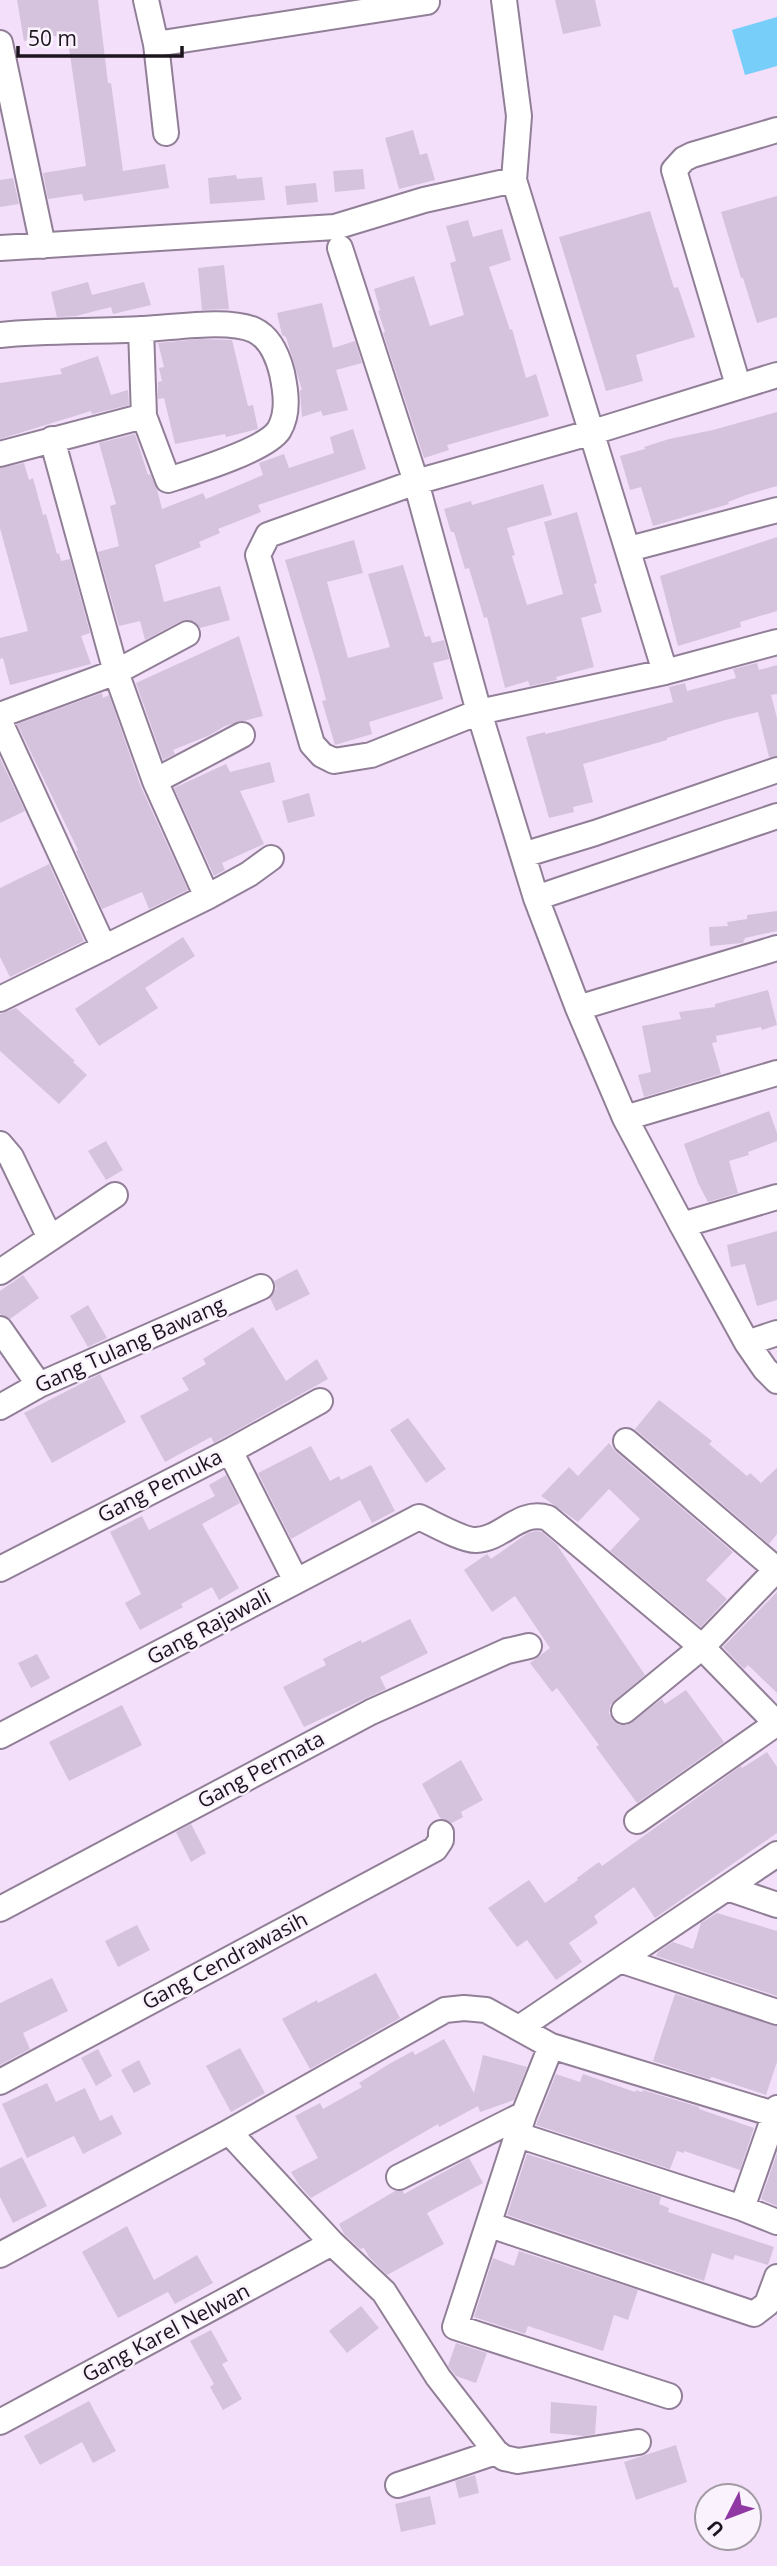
<svg xmlns="http://www.w3.org/2000/svg" width="777" height="2566" font-family="'Open Sans',sans-serif">
<rect width="100%" height="100%" fill="#f3dffa"/>
<path fill="#77cef9" d="M777 17V66L745 75 732 30Z"/>
<path fill="#d5c2dc" d="M17 0H98L108 83H111L123 171 165 164 169 188 84 201 82 194 48 199 43 173 86 166 67 34 24 41Z
M555 0H595L601 26 563 34Z
M413 130 420 155 427 153 435 180 399 189 385 138Z
M363 169 365 189 335 192 333 171Z
M236 175 237 179 262 177 265 200 210 204 208 178Z
M13 178 19 204 0 207V180Z
M316 183 318 202 287 205 285 186Z
M777 196V317L757 323 743 278H741L721 212Z
M650 211 674 288 678 287 695 337 636 355 643 381 606 391 559 237Z
M468 220 473 237 502 229 511 260 489 267 510 330 512 329 526 378 536 374 549 416 447 445 449 450 424 458 383 333 385 332 378 311 380 310 374 289 414 276 430 326 464 315 450 263 456 261 446 226Z
M224 265 229 309 202 310 198 268Z
M88 282 92 295 144 282 151 305 113 314 111 307 76 316 57 317 51 292Z
M322 303 333 348 355 341 362 363 336 370 348 410 323 416 321 411 302 417 300 390H302L286 337 282 335 277 313Z
M200 339 232 340 248 406 253 405 258 429 226 437 225 434 175 444 164 398 158 399V382L162 381 159 368 164 367 158 343Z
M98 356 111 395 128 390 129 405 92 414 91 411 0 439V383L62 374 60 369Z
M777 412V486L746 495 728 502 729 504 653 526 641 487 630 490 620 456 645 449 644 447 669 439 713 430Z
M353 429 366 469 258 505 261 512 218 529 220 533 199 542 201 547 155 565 164 602 220 586 230 620 200 628 194 621H181L145 640 140 621 119 626 98 552 119 546 110 506 116 504 99 443 135 434 148 475 150 474 157 489 162 509 203 493 206 499 263 475 259 463 284 454 289 468 334 453 330 437Z
M24 463 29 480 33 478 43 515 46 514 57 554 59 553 61 561 70 559 90 633 81 636 91 664 10 685 3 658 0 659V638L28 631 0 528V468Z
M543 484 552 515 507 528 515 555 512 556 527 605 563 594 544 522 577 512 597 583 594 584 602 612 581 618 594 667 556 677 557 680 530 686 528 681 505 688 487 617 484 618 469 568 465 569 454 532H451L444 509 471 501 472 505Z
M777 537V611L740 622 741 627 678 646 660 576Z
M354 540 363 573 327 582 348 658 390 647 368 574 403 565 425 637 430 636 432 643 444 640 449 659 433 663 443 699 369 722 372 734 335 745 322 701 326 700 318 669 285 560Z
M239 636 263 716 225 726 210 735 173 750 175 754 163 760 136 683Z
M757 663 759 670 777 665V694L771 695 777 718V756L769 757 758 712 725 720 667 738V740L583 764 593 802 573 807 574 812 549 818 526 737 545 732V734L558 731 673 702 669 687 685 683 687 691 736 678 733 669Z
M102 693 103 698 109 695 141 787 188 890 149 909 142 892 102 909 76 851 78 850 17 724Z
M0 758 25 811 0 823Z
M270 762 275 782 240 791 264 844 222 863 225 870 214 876 174 788 226 764 230 772Z
M309 793 315 816 288 823 282 801Z
M49 864 84 941 10 977 0 957V888Z
M777 911V931L745 938 743 943 710 946 709 927 728 926 727 922 747 919V915Z
M183 937 195 956 145 988 158 1008 99 1046 75 1009Z
M768 990 777 1025 762 1030 761 1027 716 1036 717 1042 712 1043 721 1074 644 1097 638 1075 651 1072 642 1026 681 1019 679 1012 715 1007V1004Z
M16 1008 75 1061 73 1062 87 1075 59 1104 0 1051V1014Z
M769 1111 777 1133V1141L748 1152 749 1155 729 1161 738 1193 708 1202 698 1183 684 1144Z
M106 1141 123 1170 106 1180 88 1151Z
M777 1231V1300L757 1306 745 1264 731 1267 727 1245Z
M297 1269 310 1294 276 1311 270 1298 276 1289 274 1281Z
M23 1275 39 1298 10 1319 0 1314V1291Z
M88 1305 107 1338 88 1347 70 1316Z
M253 1327 286 1381 317 1359 328 1379 214 1443 211 1437 165 1462 140 1416 189 1390 182 1378 206 1364 203 1359Z
M100 1374 126 1422 52 1463 24 1413Z
M659 1400 712 1441 709 1444 747 1476 750 1473 761 1483 777 1468V1534L769 1544 635 1429Z
M408 1418 446 1469 426 1483 390 1430Z
M609 1443 616 1452 733 1552 706 1580 727 1599 701 1627 610 1551 640 1519 609 1489 578 1522 541 1496 569 1467 578 1476Z
M311 1446 330 1481 339 1476 341 1480 371 1465 395 1511 372 1523 360 1500 291 1539 258 1473Z
M226 1475 240 1503 202 1524 239 1588 219 1600 212 1587 181 1604 183 1607 140 1630 125 1603 141 1594 110 1532 142 1516 149 1530 215 1496 209 1485Z
M537 1531 542 1532 557 1545 645 1675 610 1705 609 1713 613 1721 619 1725H627L662 1699 665 1704 686 1690 724 1742 637 1803 596 1747 599 1745 557 1688 552 1692 530 1663 550 1648 515 1596 492 1612 464 1570 487 1554 491 1559 528 1533Z
M777 1592V1693L748 1665 744 1669 723 1647Z
M410 1619 428 1653 380 1677 386 1689 304 1727 283 1687 326 1665 323 1659 361 1640 362 1643Z
M37 1654 50 1678 31 1688 18 1663Z
M122 1705 142 1745 69 1781 49 1742Z
M767 1752 777 1767V1833L655 1918 634 1887 594 1916 598 1923 569 1943 582 1962 556 1980 527 1940 517 1947 488 1908 529 1880 545 1903 578 1880 577 1878 599 1862 602 1866 741 1766 742 1768Z
M461 1760 483 1800 461 1812 463 1817 452 1823 440 1818 422 1784Z
M191 1824 206 1853 191 1862 176 1832Z
M717 1913 777 1931V1996L656 1956 658 1952 673 1942 693 1949 701 1923Z
M137 1925 150 1950 118 1967 105 1941Z
M376 1973 400 2018 310 2069 282 2019 317 2000 318 2003Z
M52 1978 68 2011 23 2033 30 2049 0 2065V2003Z
M675 1994 777 2026V2062L766 2095 712 2077 709 2079 653 2061Z
M444 2039 474 2093 483 2055 527 2067 514 2100 480 2112 478 2106 439 2127 438 2124 311 2198 299 2185 291 2172 318 2158 295 2116 320 2103 323 2109 362 2087 359 2083 389 2064 413 2051 415 2055Z
M240 2048 265 2093 231 2112 206 2066Z
M98 2049 112 2076 96 2086 81 2058Z
M139 2060 151 2084 134 2093 121 2070Z
M556 2074 580 2082 583 2074 635 2092 636 2090 642 2092 643 2090 699 2107V2109L754 2128 740 2170 684 2151V2153L677 2151 670 2169 536 2125Z
M47 2083 56 2102 85 2088 100 2121 112 2115 122 2134 83 2154 74 2136 27 2158 2 2104Z
M777 2153V2206L761 2199Z
M527 2154 661 2197 659 2204 669 2208 668 2212 774 2247 768 2265 735 2255 733 2260 712 2253 704 2281 507 2215Z
M22 2157 47 2206 13 2223 0 2197V2168Z
M469 2158 483 2183 427 2213 444 2244 387 2275 369 2257 364 2248 360 2249 344 2234 339 2224 395 2191H403L404 2194Z
M127 2226 154 2280 197 2255 213 2283 175 2304 168 2292 118 2318 82 2252Z
M519 2251 638 2290 628 2320 614 2315 603 2351 528 2326 525 2334 474 2317 493 2258 514 2266Z
M361 2306 379 2328 347 2353 329 2331Z
M211 2330 228 2361 222 2364 242 2399 223 2410 210 2387 214 2384 190 2341Z
M456 2343 487 2353 476 2383 456 2376 448 2366Z
M89 2401 116 2451 93 2463 82 2442 40 2465 24 2436Z
M551 2402 597 2406 595 2434 584 2436 550 2433Z
M676 2445 687 2482 636 2500 624 2462Z
M475 2475 479 2493 459 2498 455 2481Z
M430 2496 436 2524 401 2532 395 2504Z"/>
<g fill="none" stroke-linecap="round" stroke-linejoin="round">
<g stroke="#917f97" stroke-width="28">
<path id="street" d="M146 0 156 44 166 133
M504 0 519 116 514 180 665 672
M0 43 43 246
M156 44 427 2 426 0
M0 248 335 227 424 200 514 180
M340 248 416 482 479 712 536 898 578 1008 625 1118 682 1225 747 1343 765 1369 777 1381
M0 335C48 330 95 332 143 329 172 328 228 318 254 330 271 338 278 357 282 373 286 392 289 413 279 430 266 450 193 472 168 480L144 416 141 329
M777 375 593 432 416 482 268 535 258 555 312 744 322 755 334 761 371 755 479 712 665 672 777 642
M738 385 674 170 684 159 692 155 777 130
M52 439 116 672 155 781 207 897
M0 454 144 416
M629 549 777 510
M0 715 116 672 187 634
M0 722 104 948
M155 781 242 735
M523 855 595 833 777 770
M536 898 777 816
M0 999 207 897 249 874 271 858
M578 1008 777 948
M625 1118 777 1073
M0 1144 11 1157 50 1238
M682 1225 777 1197
M0 1272 115 1195
M0 1329 39 1385
M747 1343 777 1333
M0 1407 39 1385 261 1287
M626 1441 777 1570
M230 1451 296 1581
M0 1569 230 1451 320 1401
M624 1711 702 1647 776 1570
M0 1736 419 1517C432 1523 464 1541 476 1540 503 1539 519 1509 548 1518L702 1647 777 1724
M637 1821 777 1723
M727 1888 777 1905
M0 1909 371 1712 507 1651 529 1646
M620 1960 777 2012
M519 2028 777 1854
M551 2046 524 2114 455 2327 669 2396
M0 2082 435 1849 441 1840V1833
M229 2132 332 2243 384 2292 438 2377 496 2452 504 2458 518 2461 638 2442
M518 2135 742 2208 777 2222
M399 2177 524 2114
M742 2208 777 2108
M490 2225 754 2314 767 2304 777 2277
M0 2255 229 2132 445 2010 464 2008 486 2010 551 2046 777 2115
M0 2422 332 2243
M398 2485 496 2452"/>
</g>
<use href="#street" stroke="#fff" stroke-width="24"/>
</g>
<g text-anchor="middle" stroke-width="5" stroke-linejoin="round" paint-order="stroke">
<g font-size="21" fill="#1c151e" stroke="#faf2fc">
<text transform="translate(130 1345) rotate(-24)" y="7">Gang Tulang Bawang</text>
<text transform="translate(160 1486) rotate(-27)" y="7">Gang Pemuka</text>
<text transform="translate(209 1627) rotate(-28)" y="7">Gang Rajawali</text>
<text transform="translate(261 1770) rotate(-28)" y="7">Gang Permata</text>
<text transform="translate(225 1961) rotate(-28)" y="7">Gang Cendrawasih</text>
<text transform="translate(166 2333) rotate(-28)" y="7">Gang Karel Nelwan</text>
</g>
</g>
<g transform="translate(728 2517) rotate(228)"><circle r="33" fill="#faf2fc" stroke="#a19aa3" stroke-width="2"/>
<path d="M0-5L12 26L0 18L-12 26Z" fill="#8f38a4"/>
<text y="-10" font-size="19" font-weight="bold" text-anchor="middle" fill="#1c151e">U</text>
</g>
<path d="M18 46v10h164v-10" fill="none" stroke="#1c151e" stroke-width="3.5"/>
<text x="28" y="46" font-size="21" fill="#1c151e" stroke="#faf2fc" stroke-width="5" paint-order="stroke">50 m</text>
</svg>
